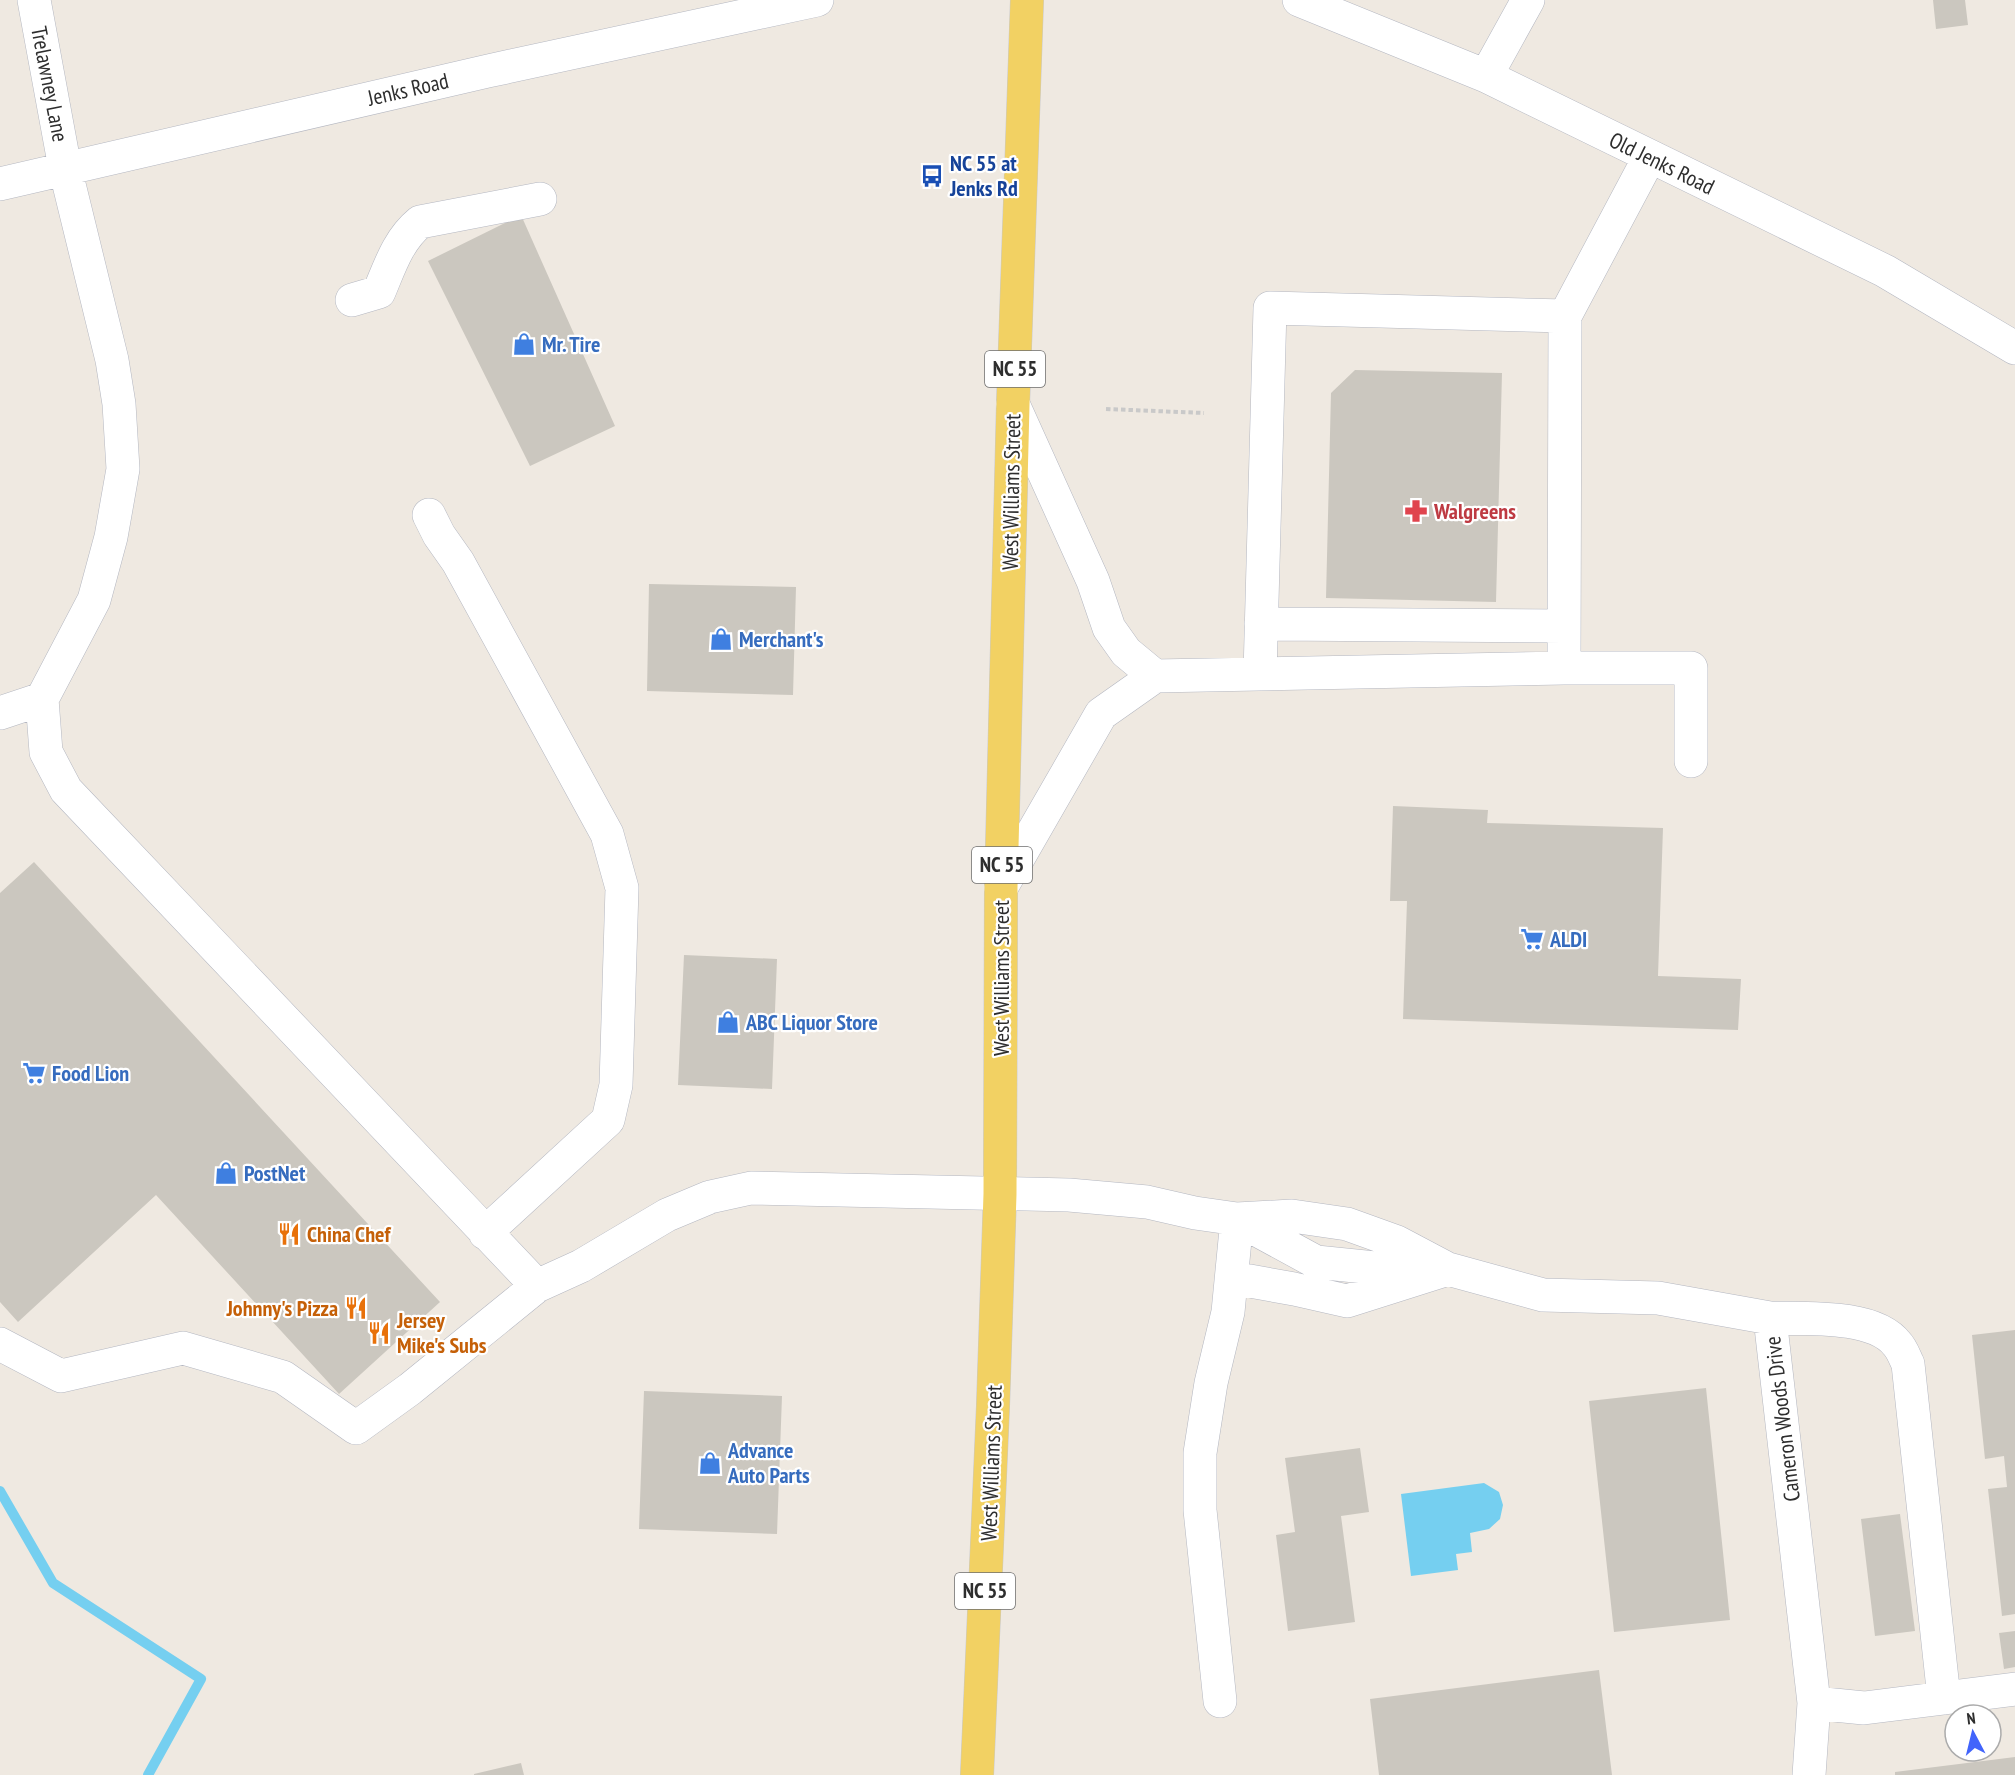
<svg xmlns="http://www.w3.org/2000/svg" width="2015" height="1775" font-family="'PT Sans Narrow',sans-serif">
<rect width="100%" height="100%" fill="#efe9e1"/>
<path fill="#75cff0" d="M1484 1483 1499 1492 1503 1505 1500 1519 1489 1529 1470 1533 1472 1552 1456 1554 1458 1570 1411 1576 1401 1494Z"/>
<g fill="none" stroke-linecap="round" stroke-linejoin="round">
<path stroke="#75cff0" stroke-width="10" d="M0 1491 53 1583 201 1679 148 1775"/>
</g>
<path fill="#cbc7bf" d="M1933 0H1965L1968 25 1936 29Z
M521 215 615 426 530 466 428 261Z
M1355 370 1502 373 1496 602 1326 598 1331 393Z
M649 584 796 587 793 695 647 691Z
M1393 806 1488 810 1487 823 1663 828 1658 976 1741 979 1738 1030 1403 1019 1407 901H1390Z
M34 862 440 1302 339 1394 156 1195 18 1322 0 1302V893Z
M684 955 777 959 772 1089 678 1085Z
M2015 1330V1614L2002 1616 1988 1489 2007 1487 2004 1456 1985 1459 1972 1335Z
M1706 1388 1730 1620 1614 1632 1589 1401Z
M644 1391 782 1396 777 1534 639 1529Z
M1360 1448 1369 1512 1341 1516 1355 1622 1288 1631 1276 1535 1295 1532 1285 1458Z
M1900 1514 1915 1631 1875 1636 1861 1519Z
M2015 1631V1667L2004 1669 1999 1633Z
M1599 1670 1612 1775H1379L1370 1699Z
M2015 1757V1775H1895V1772Z
M521 1763 524 1775H474V1774Z"/>
<g fill="none" stroke-linecap="round" stroke-linejoin="round">
<g stroke="#b4b7c1" stroke-width="34">
<path id="minor" d="M34 0 65 168 112 360 119 404 123 469 111 537 94 600 42 699 46 752 66 790 537 1286 581 1266 667 1215 710 1197 751 1188 1069 1195 1147 1202 1195 1213 1237 1219 1292 1216 1347 1224 1397 1242 1448 1269 1543 1295 1658 1298 1770 1318 1814 1703 1809 1775
M1299 0 1486 76 1885 271 2015 348
M1486 76 1528 0
M0 184 488 71 817 0
M352 300 379 292C390 266 398 240 420 222L540 199
M1013 404 1093 581 1109 628 1126 652 1155 676
M429 515 439 535 458 562 607 834 622 888 616 1085 608 1120 485 1233
M1261 624 1564 626
M1564 668 1565 316 1649 158
M1260 674 1270 308 1565 316
M0 713 42 699
M1001 888 1101 714 1155 676 1564 668H1691V761
M1237 1219 1316 1262 1375 1268 1422 1269
M1233 1278 1294 1289 1347 1301 1448 1269
M1770 1318C1805 1319 1874 1314 1897 1344 1902 1349 1905 1358 1908 1364L1944 1698
M0 1344 61 1376 183 1348 283 1377 356 1428 410 1389 537 1286
M1220 1701 1200 1510V1453L1211 1383 1228 1312 1237 1219
M1814 1703 1864 1708 2015 1689"/>
</g>
<g stroke="#c9c9c9" stroke-width="34">
<path id="major" d="M977 1775 993 1406 1000 1194 1001 888 1013 404 1027 0"/>
</g>
<path stroke="#c9c9c9" stroke-width="4" stroke-dasharray="4.5 3" stroke-linecap="butt" d="M1106 409 1204 413"/>
<use href="#minor" stroke="#fff" stroke-width="33"/>
<use href="#major" stroke="#f2d163" stroke-width="33"/>
</g>
<defs>
<g id="bus-bare" transform="scale(1.8)"><path d="M-5-6H5V4H4V6H2V4H-2V6H-4V4H-5ZM-3.5-4V0h7V-4ZM-3.5 1.2v1.5H-2V1.2ZM2 1.2v1.5H3.5V1.2Z" fill="#1a4fb4" stroke="#fff" stroke-width="2.5" paint-order="stroke"/></g>
<g id="shop-bare" transform="scale(1.8)"><path d="M-5-2.5h2.3a2.7 3.5 0 0 1 5.4 0H5L5.5 6h-11ZM-1.5-2.5h3a1.5 2.3 0 0 0-3 0Z" fill="#3f7fe0" stroke="#fff" stroke-width="2.5" paint-order="stroke"/></g>
<g id="pharmacy-bare" transform="scale(1.8)"><path d="M-2-6h4v4h4v4h-4v4h-4v-4h-4v-4h4Z" fill="#e0444e" stroke="#fff" stroke-width="2.5" paint-order="stroke"/></g>
<g id="supermarket-bare" transform="scale(1.8)"><path d="M-6-5.5h2.5l.6 2H6L4.5 2H-2.5L-4.4-4H-6ZM-1.5 3.2a1.3 1.3 0 1 0 .1 0ZM3 3.2a1.3 1.3 0 1 0 .1 0Z" fill="#3f7fe0" stroke="#fff" stroke-width="2.5" paint-order="stroke"/></g>
<g id="restaurant-bare" transform="scale(1.8)"><path d="M-5-6h1v4h1v-4h1v4h1v-4h1v5L-1.5 .5V6h-2V.5L-5-1ZM5-6V6H3V1.5H1.5Q1.5-4 5-6Z" fill="#e8710a" stroke="#fff" stroke-width="2.5" paint-order="stroke"/></g>
</defs>
<g fill-rule="evenodd">
<use href="#bus-bare" x="932" y="176"/>
<use href="#shop-bare" x="524" y="344"/>
<use href="#pharmacy-bare" x="1416" y="511"/>
<use href="#shop-bare" x="721" y="639"/>
<use href="#supermarket-bare" x="1532" y="939"/>
<use href="#shop-bare" x="728" y="1022"/>
<use href="#supermarket-bare" x="34" y="1073"/>
<use href="#shop-bare" x="226" y="1173"/>
<use href="#restaurant-bare" x="289" y="1234"/>
<use href="#restaurant-bare" x="356" y="1308"/>
<use href="#restaurant-bare" x="379" y="1333"/>
<use href="#shop-bare" x="710" y="1463"/>
</g>
<g text-anchor="middle" stroke-width="4.5" stroke-linejoin="round" paint-order="stroke">
<g fill="#fff" stroke="#6d6d6d" stroke-width="1.5">
<rect x="985" y="351" width="60" height="36" rx="4.5"/>
<rect x="972" y="847" width="60" height="36" rx="4.5"/>
<rect x="955" y="1573" width="60" height="36" rx="4.5"/>
</g>
<g font-size="21" font-weight="bold" fill="#2e2e2e">
<text x="1015" y="376">NC 55</text>
<text x="1002" y="872">NC 55</text>
<text x="985" y="1598">NC 55</text>
</g>
<g font-size="22" fill="#2e2e2e" stroke="#fff">
<text transform="translate(50 84) rotate(79)" y="8">Trelawney Lane</text>
<text transform="translate(408 89) rotate(-13)" y="8">Jenks Road</text>
<text transform="translate(1662 163) rotate(26)" y="8">Old Jenks Road</text>
<text transform="translate(1011 492) rotate(-89)" y="8">West Williams Street</text>
<text transform="translate(1001 978) rotate(-90)" y="8">West Williams Street</text>
<text transform="translate(1782 1419) rotate(-97)" y="8">Cameron Woods Drive</text>
<text transform="translate(991 1463) rotate(-88)" y="8">West Williams Street</text>
</g>
<g font-size="22" font-weight="bold" fill="#164399" stroke="#fff" text-anchor="start">
<text x="950" y="171">NC 55 at<tspan x="950" dy="25">Jenks Rd</tspan></text>
</g>
<g font-size="22" font-weight="bold" fill="#366cbe" stroke="#fff" text-anchor="start">
<text x="542" y="352">Mr. Tire</text>
<text x="739" y="647">Merchant's</text>
<text x="1550" y="947">ALDI</text>
<text x="746" y="1030">ABC Liquor Store</text>
<text x="52" y="1081">Food Lion</text>
<text x="244" y="1181">PostNet</text>
<text x="728" y="1458">Advance<tspan x="728" dy="25">Auto Parts</tspan></text>
</g>
<g font-size="22" font-weight="bold" fill="#be3a42" stroke="#fff" text-anchor="start">
<text x="1434" y="519">Walgreens</text>
</g>
<g font-size="22" font-weight="bold" fill="#c56008" stroke="#fff" text-anchor="start">
<text x="307" y="1242">China Chef</text>
<text x="338" y="1316" text-anchor="end">Johnny's Pizza</text>
<text x="397" y="1328">Jersey<tspan x="397" dy="25">Mike's Subs</tspan></text>
</g>
</g>
<g transform="translate(1973 1733) rotate(353)"><circle r="28" fill="#ffffff" stroke="#ababab" stroke-width="1.5"/>
<path d="M0-4.5L10 22L0 15L-10 22Z" fill="#4264fb"/>
<text y="-9" font-size="16" font-weight="bold" text-anchor="middle" fill="#2e2e2e">N</text>
</g>
</svg>
